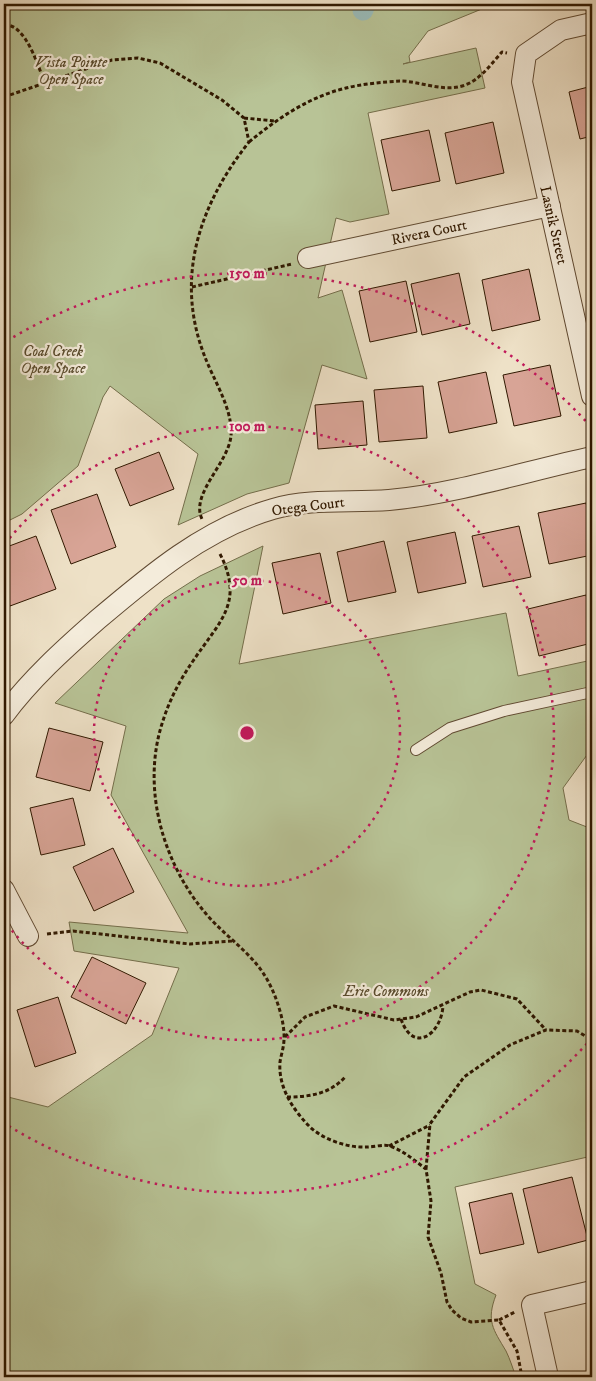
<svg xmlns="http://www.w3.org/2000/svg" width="596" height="1381" font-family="'IM FELL DW Pica',serif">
<rect width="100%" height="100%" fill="#eee1c7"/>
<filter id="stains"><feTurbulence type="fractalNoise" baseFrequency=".004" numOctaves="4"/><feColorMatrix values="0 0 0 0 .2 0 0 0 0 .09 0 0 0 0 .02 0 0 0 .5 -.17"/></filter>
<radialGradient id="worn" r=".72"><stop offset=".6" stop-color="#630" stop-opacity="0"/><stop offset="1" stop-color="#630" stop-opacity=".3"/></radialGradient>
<path fill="#b8c396" stroke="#746e4b" d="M4 4H494L428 31 409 56 410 62 403 64 476 48 485 88 368 113 389 214 350 222 336 218 318 298 342 290 367 379 322 365 289 483 247 494 178 525 198 454 110 386 103 397 78 466 22 514 4 523Z
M263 546 239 664 506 613 518 676 592 660V748L563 788 569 820 592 829V1156L455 1187 475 1284 496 1295C486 1321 493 1329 506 1351 510 1359 513 1369 516 1377H4V1096L48 1107 152 1035 179 968 74 951 69 922 188 933 111 795 126 726 55 703 164 599 200 576Z"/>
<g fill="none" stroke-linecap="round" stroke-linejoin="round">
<path stroke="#9abcba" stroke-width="21" d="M363 10 365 4"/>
</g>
<path fill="#d8a496" stroke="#301800" d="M592 86V136L580 139 569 92Z
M493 122 504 173 456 184 445 133Z
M429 130 440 181 392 191 381 140Z
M529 269 540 320 492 331 482 280Z
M459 273 470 324 422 335 411 284Z
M406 281 417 332 370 342 359 291Z
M550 365 561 416 514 426 503 375Z
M486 372 497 423 449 433 438 382Z
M423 386 427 438 379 442 374 390Z
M363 401 367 445 318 449 315 405Z
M159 452 174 489 130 506 115 469Z
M97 494 116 547 71 564 51 510Z
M586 503 592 533V555L549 564 538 513Z
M519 526 531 577 483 587 472 536Z
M455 532 466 583 418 593 407 542Z
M36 536 56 589 10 606 4 589V548Z
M384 541 396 592 348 602 337 552Z
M320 553 331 603 283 614 272 563Z
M586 595 592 619V643L539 656 528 609Z
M49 728 103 742 90 791 36 777Z
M73 798 85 845 41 855 30 808Z
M113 848 134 892 94 911 73 867Z
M92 957 146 983 126 1024 71 997Z
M58 997 76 1053 35 1067 17 1010Z
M572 1177 588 1240 538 1253 523 1189Z
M512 1193 524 1244 480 1254 469 1203Z"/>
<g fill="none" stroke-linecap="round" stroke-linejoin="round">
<g stroke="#604a32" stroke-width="12">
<path id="service" d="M416 750 450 728 504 711 592 692"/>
</g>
<g stroke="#604a32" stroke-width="22">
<path id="minor" d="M592 23 561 30 526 54 522 82 592 396
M308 258 550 206
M4 715C30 680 63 650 96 621 149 576 204 529 273 509 310 498 351 503 389 500 455 494 527 471 592 457
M4 890 28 936
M548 1377 532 1305 592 1291"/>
</g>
<path stroke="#301800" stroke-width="3" stroke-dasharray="4 2.5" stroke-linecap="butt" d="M4 25C26 23 38 67 45 83
M4 97 112 60 138 58 160 63 222 100 244 118 249 142C199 205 174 279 205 357 214 381 233 409 231 436 228 464 190 494 202 519
M244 118 275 121
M249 142C278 118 309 97 346 88 362 84 383 82 400 81 420 81 444 93 465 85 480 80 492 63 502 52L507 53
M192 287 292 264
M220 554C245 603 219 622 193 661 179 681 168 703 161 727 142 792 164 865 207 915 228 939 255 955 269 983 277 998 285 1023 284 1039 284 1047 281 1055 280 1062 278 1087 293 1110 310 1127 324 1140 348 1148 367 1147 374 1147 384 1144 390 1146 404 1151 415 1161 426 1169L431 1201 428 1237 441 1273 447 1302 452 1310 461 1318 471 1322 499 1320 517 1351 522 1377
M47 934 73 931 190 944 232 941
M401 1019C413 1054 441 1035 443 1006
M285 1037 305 1017 334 1006 394 1020 416 1017 470 992 481 990 517 999 546 1030
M287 1097C309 1097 330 1094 345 1077
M389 1146 430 1125
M426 1169 430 1124 464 1077 510 1045 546 1030 577 1031 592 1040
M499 1320 515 1312"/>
<use href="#service" stroke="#f4ecdb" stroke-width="10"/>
<use href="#minor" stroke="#f4ecdb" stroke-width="20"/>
</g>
<g fill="none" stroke="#c2185b" stroke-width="2.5" stroke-dasharray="2.5 5">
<circle cx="247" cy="733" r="153"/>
<path d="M5 544A307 307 0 1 1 5 922"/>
<path d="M592 1038A460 460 0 0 1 7 1125M7 341A460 460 0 0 1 592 428"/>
</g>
<g text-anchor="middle" stroke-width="4.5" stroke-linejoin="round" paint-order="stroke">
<g font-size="15" font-style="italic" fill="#594b2d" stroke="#f4ecdb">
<text x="71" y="67">Vista Pointe<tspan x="71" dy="17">Open Space</tspan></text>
<text x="53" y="356">Coal Creek<tspan x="53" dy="17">Open Space</tspan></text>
<text x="386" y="996">Erie Commons</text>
</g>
<g font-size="15" fill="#301800" stroke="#f4ecdb">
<text transform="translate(554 225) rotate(77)" y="5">Lasnik Street</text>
<text transform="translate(429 232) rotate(-12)" y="5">Rivera Court</text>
<text transform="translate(308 506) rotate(-7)" y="5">Otega Court</text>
</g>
</g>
<circle cx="247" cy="733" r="8" fill="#c2185b" stroke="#f4ecdb" stroke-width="2.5"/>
<g font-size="15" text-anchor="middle" font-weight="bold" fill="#c2185b" stroke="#f4ecdb" stroke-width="4.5" stroke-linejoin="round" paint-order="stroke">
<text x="247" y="278">150 m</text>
<text x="247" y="431">100 m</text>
<text x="247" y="585">50 m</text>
</g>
<rect width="596" height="1381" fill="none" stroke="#eee1c7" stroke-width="20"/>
<rect x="5" y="5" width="586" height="1371" fill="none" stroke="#301800" stroke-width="2.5"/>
<rect x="10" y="10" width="576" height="1361" fill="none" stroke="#301800"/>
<rect width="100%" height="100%" filter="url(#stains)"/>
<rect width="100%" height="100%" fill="url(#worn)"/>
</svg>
